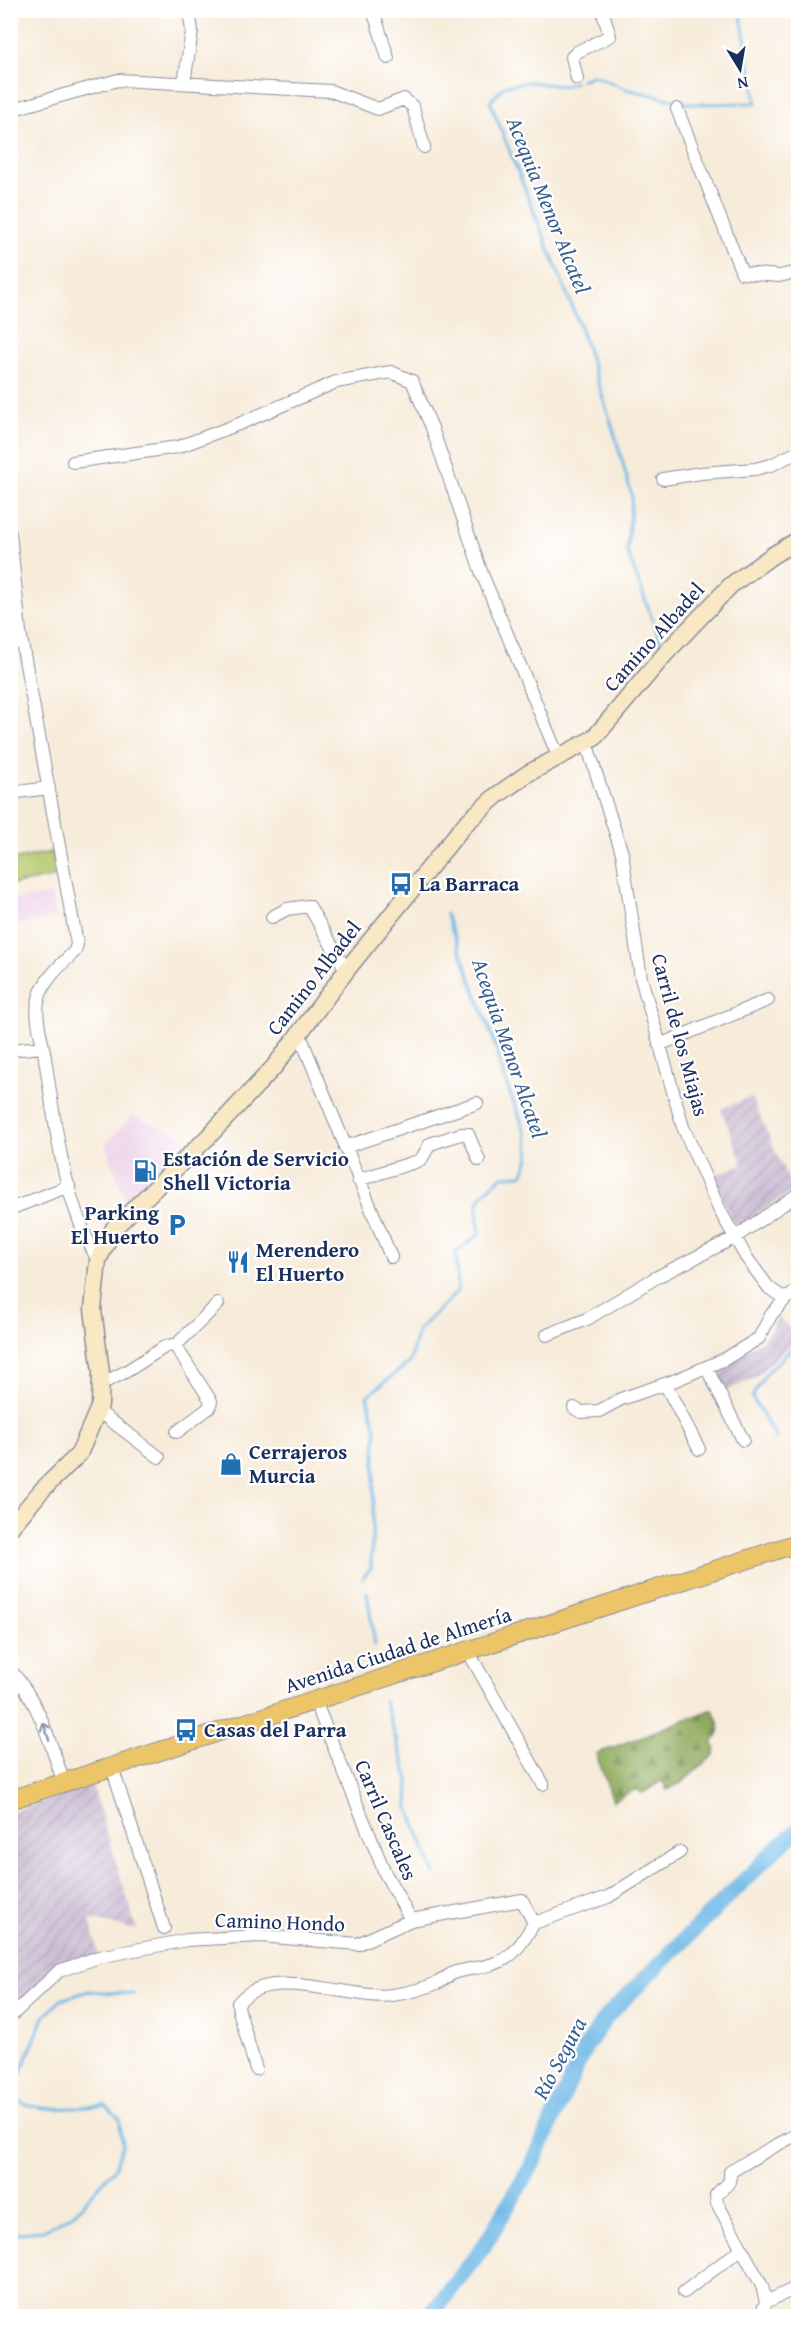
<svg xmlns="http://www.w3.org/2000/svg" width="809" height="2327" font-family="'Gentium Book Plus',serif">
<defs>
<pattern id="industrial-furrows" width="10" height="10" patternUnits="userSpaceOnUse" patternTransform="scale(1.5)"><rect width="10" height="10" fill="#ccbfd4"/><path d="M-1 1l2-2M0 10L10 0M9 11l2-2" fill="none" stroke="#afa4b8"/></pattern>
<pattern id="forest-firs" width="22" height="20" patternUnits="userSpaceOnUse" patternTransform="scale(1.5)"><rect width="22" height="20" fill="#8faa5c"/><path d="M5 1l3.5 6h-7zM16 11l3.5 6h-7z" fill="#748b4f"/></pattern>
</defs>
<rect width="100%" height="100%" fill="#fff"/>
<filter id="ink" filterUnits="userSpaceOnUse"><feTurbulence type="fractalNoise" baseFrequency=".0167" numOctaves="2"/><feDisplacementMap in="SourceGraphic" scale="12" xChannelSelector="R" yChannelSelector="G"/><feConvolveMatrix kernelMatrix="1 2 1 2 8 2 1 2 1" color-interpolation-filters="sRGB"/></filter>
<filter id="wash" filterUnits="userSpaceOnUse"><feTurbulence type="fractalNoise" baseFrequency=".008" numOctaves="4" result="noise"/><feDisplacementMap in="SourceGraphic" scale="24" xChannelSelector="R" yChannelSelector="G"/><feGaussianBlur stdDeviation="1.35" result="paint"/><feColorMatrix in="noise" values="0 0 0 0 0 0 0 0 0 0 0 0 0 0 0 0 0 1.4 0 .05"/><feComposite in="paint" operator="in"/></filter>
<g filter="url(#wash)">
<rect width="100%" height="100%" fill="#f7ebd9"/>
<path fill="#edd1e9" d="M52 894 56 918 11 925V898L16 897 17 900Z
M133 1116 202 1143 130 1213 105 1144Z"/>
<path fill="url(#industrial-furrows)" d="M751 1097 793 1190 736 1228 711 1177 743 1164 721 1109Z
M777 1316 798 1337 754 1378 724 1392 710 1368 761 1342 773 1328Z
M92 1785 137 1930 90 1919 99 1957 59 1971 11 2017V1812Z"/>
<path fill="#b4c568" stroke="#687a63" stroke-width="1.5" d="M52 852 57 876 11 885V860Z"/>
<path fill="url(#forest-firs)" stroke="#556c5d" stroke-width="1.5" d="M713 1709C718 1723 725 1731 712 1742L716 1750 714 1755 681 1783 667 1790 663 1781C656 1782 650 1790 642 1793L636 1789 613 1801 596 1754Z"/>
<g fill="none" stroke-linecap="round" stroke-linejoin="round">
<path stroke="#6db8e6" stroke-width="3" d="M581 80 594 75 626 89 692 104 756 103 740 10
M575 82 563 86 529 82 504 86 490 102 579 324 614 432 632 496 627 551 661 643
M776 1438 752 1397 765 1375 798 1342
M363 1578 371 1568 376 1429 367 1396 410 1362 418 1330 458 1291 456 1252 480 1234C474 1200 476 1198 503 1176L522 1175C524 1170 528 1163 529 1157 531 1128 501 1086 498 1052L446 914
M367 1592 375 1645
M384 1701 409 1780 408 1806 435 1875
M10 2234 41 2231 73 2215 115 2168 123 2144 119 2118 105 2105C82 2107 26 2116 12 2094L44 2017 61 2000 88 1991 133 1994"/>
<path stroke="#6db8e6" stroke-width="16" d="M430 2316 484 2246 532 2165 585 2048 608 2015 777 1848 798 1830"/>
</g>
</g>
<g filter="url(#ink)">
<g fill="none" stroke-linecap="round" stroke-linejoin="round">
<g stroke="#898d9c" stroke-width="14">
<path id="minor" d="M373 10 388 58
M577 79 572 57 577 52 610 36 602 10
M184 83 192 31 189 10
M677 109 742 273 779 276 798 272
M10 110 118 80 331 91 378 109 404 99 413 107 424 147
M73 462 178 447 239 424 336 382 391 372 412 381 432 428 482 574 558 756
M663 479 701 473 755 469 771 465 798 452
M10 534 20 632 77 944 75 951C62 964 44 979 39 998 34 1014 41 1036 44 1052 55 1121 62 1199 98 1260
M586 742 622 853 641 978 683 1127 719 1209 746 1257 769 1288 782 1297H789L798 1290
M10 793 49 788
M272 917 287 909 309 906 346 970
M299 1033 391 1257
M659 1045 768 1000
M10 1050 43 1047
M345 1147 477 1103
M358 1180 421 1160 430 1144 461 1134H468L479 1160
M10 1209 69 1186
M547 1335 587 1319 657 1277 734 1238 798 1194
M175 1346 218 1304
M706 1367 743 1440
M101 1384 127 1371 166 1346 173 1345 176 1347 211 1401 209 1408 177 1432
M665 1384 699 1449
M574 1408 581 1412 599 1411 621 1399 671 1382 725 1359 759 1338 771 1315 787 1297
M98 1411 159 1457
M468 1651 543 1784
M10 1670C40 1702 50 1743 64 1783
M315 1701 385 1873 411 1920
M112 1767 164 1928
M10 2017 59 1971 99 1957 187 1940 260 1936 358 1944 411 1920 522 1900 534 1923 608 1897 680 1852
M256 2069 239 2011 238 2003C269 1963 351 2001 392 1995 406 1993 424 1989 437 1983 444 1980 449 1974 456 1972 471 1968 492 1967 505 1959 518 1951 526 1936 534 1923
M684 2292 741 2249
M766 2302 762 2286 717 2203 716 2195C725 2184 731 2187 730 2172 753 2158 774 2146 798 2134
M760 2316 766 2302 798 2287"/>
</g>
<g stroke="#898d9c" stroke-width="19">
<path id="secondary" d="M10 1528 42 1490 79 1454 100 1405 101 1373 93 1309 98 1260 114 1228 209 1136 274 1067 349 967 465 824 496 796 527 774 594 738 665 654 731 585 773 555 798 540"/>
</g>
<g stroke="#898d9c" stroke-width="20">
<path id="primary" d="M10 1800 798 1543"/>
</g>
<use href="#minor" stroke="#fff" stroke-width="12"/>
<use href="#secondary" stroke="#f8e8c3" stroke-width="16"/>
<use href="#primary" stroke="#edc569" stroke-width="18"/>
</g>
<defs><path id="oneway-shaft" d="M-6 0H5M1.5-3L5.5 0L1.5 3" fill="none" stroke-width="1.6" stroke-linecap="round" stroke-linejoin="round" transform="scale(1.5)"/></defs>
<use stroke="#8d97ae" href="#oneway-shaft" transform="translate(46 1731) rotate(-109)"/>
</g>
<defs>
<g id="bus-bare" transform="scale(1.8)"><path d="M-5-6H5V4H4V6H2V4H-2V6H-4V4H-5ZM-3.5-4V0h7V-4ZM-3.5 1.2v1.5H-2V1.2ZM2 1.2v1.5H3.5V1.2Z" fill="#1f6fb2" stroke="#fff" stroke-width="2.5" paint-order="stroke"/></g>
<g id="fuel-bare" transform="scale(1.8)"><path d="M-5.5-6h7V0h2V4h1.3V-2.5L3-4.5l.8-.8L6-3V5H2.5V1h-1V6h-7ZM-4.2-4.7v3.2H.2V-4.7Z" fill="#1f6fb2" stroke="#fff" stroke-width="2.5" paint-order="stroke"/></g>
<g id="parking-bare" transform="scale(1.8)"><path d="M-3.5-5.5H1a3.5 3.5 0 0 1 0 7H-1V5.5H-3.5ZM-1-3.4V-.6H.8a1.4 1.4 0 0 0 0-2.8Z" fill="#1f6fb2" stroke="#fff" stroke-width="2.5" paint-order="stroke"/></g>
<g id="restaurant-bare" transform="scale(1.8)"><path d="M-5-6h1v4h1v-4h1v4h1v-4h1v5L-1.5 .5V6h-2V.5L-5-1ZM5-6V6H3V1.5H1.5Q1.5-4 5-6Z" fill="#1f6fb2" stroke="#fff" stroke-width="2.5" paint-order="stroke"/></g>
<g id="shop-bare" transform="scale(1.8)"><path d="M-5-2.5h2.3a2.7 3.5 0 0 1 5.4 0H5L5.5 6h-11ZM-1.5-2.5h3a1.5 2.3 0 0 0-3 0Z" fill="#1f6fb2" stroke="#fff" stroke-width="2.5" paint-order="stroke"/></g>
</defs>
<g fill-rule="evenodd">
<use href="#bus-bare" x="401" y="884"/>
<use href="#fuel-bare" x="145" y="1171"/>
<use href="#parking-bare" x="177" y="1225"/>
<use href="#restaurant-bare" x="238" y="1262"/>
<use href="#shop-bare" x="231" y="1464"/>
<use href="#bus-bare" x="186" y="1730"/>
</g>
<g text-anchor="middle" stroke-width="4.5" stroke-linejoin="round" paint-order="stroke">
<g font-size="21" fill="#1b2f5e" stroke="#fff">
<text transform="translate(654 637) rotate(-48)" y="7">Camino Albadel</text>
<text transform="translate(314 978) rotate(-52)" y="7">Camino Albadel</text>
<text transform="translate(680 1035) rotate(75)" y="7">Carril de los Miajas</text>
<text transform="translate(398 1650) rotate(-18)" y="7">Avenida Ciudad de Almería</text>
<text transform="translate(386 1820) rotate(67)" y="7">Carril Cascales</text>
<text transform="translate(280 1922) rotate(2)" y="7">Camino Hondo</text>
</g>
<g font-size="21" font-weight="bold" fill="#1b2f5e" stroke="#fff" text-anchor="start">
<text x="419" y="891">La Barraca</text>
<text x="163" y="1166">Estación de Servicio<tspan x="163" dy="24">Shell Victoria</tspan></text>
<text x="159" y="1220" text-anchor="end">Parking<tspan x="159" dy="24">El Huerto</tspan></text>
<text x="256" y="1257">Merendero<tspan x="256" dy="24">El Huerto</tspan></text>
<text x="249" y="1459">Cerrajeros<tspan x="249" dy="24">Murcia</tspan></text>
<text x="204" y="1737">Casas del Parra</text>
</g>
<g font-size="22" font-style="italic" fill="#385f8e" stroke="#fff">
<text transform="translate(549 205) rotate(68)" y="8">Acequia Menor Alcatel</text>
<text transform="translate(510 1048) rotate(71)" y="8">Acequia Menor Alcatel</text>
<text transform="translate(559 2058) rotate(-62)" y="8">Río Segura</text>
</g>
</g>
<rect width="809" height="2327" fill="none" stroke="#fff" stroke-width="36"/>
<g transform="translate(740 69) rotate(169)" stroke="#ffffff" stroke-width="4.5" paint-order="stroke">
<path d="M0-4.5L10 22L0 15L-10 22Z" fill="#1b2f5e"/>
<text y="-9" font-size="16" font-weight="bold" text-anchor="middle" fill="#1b2f5e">N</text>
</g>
</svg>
